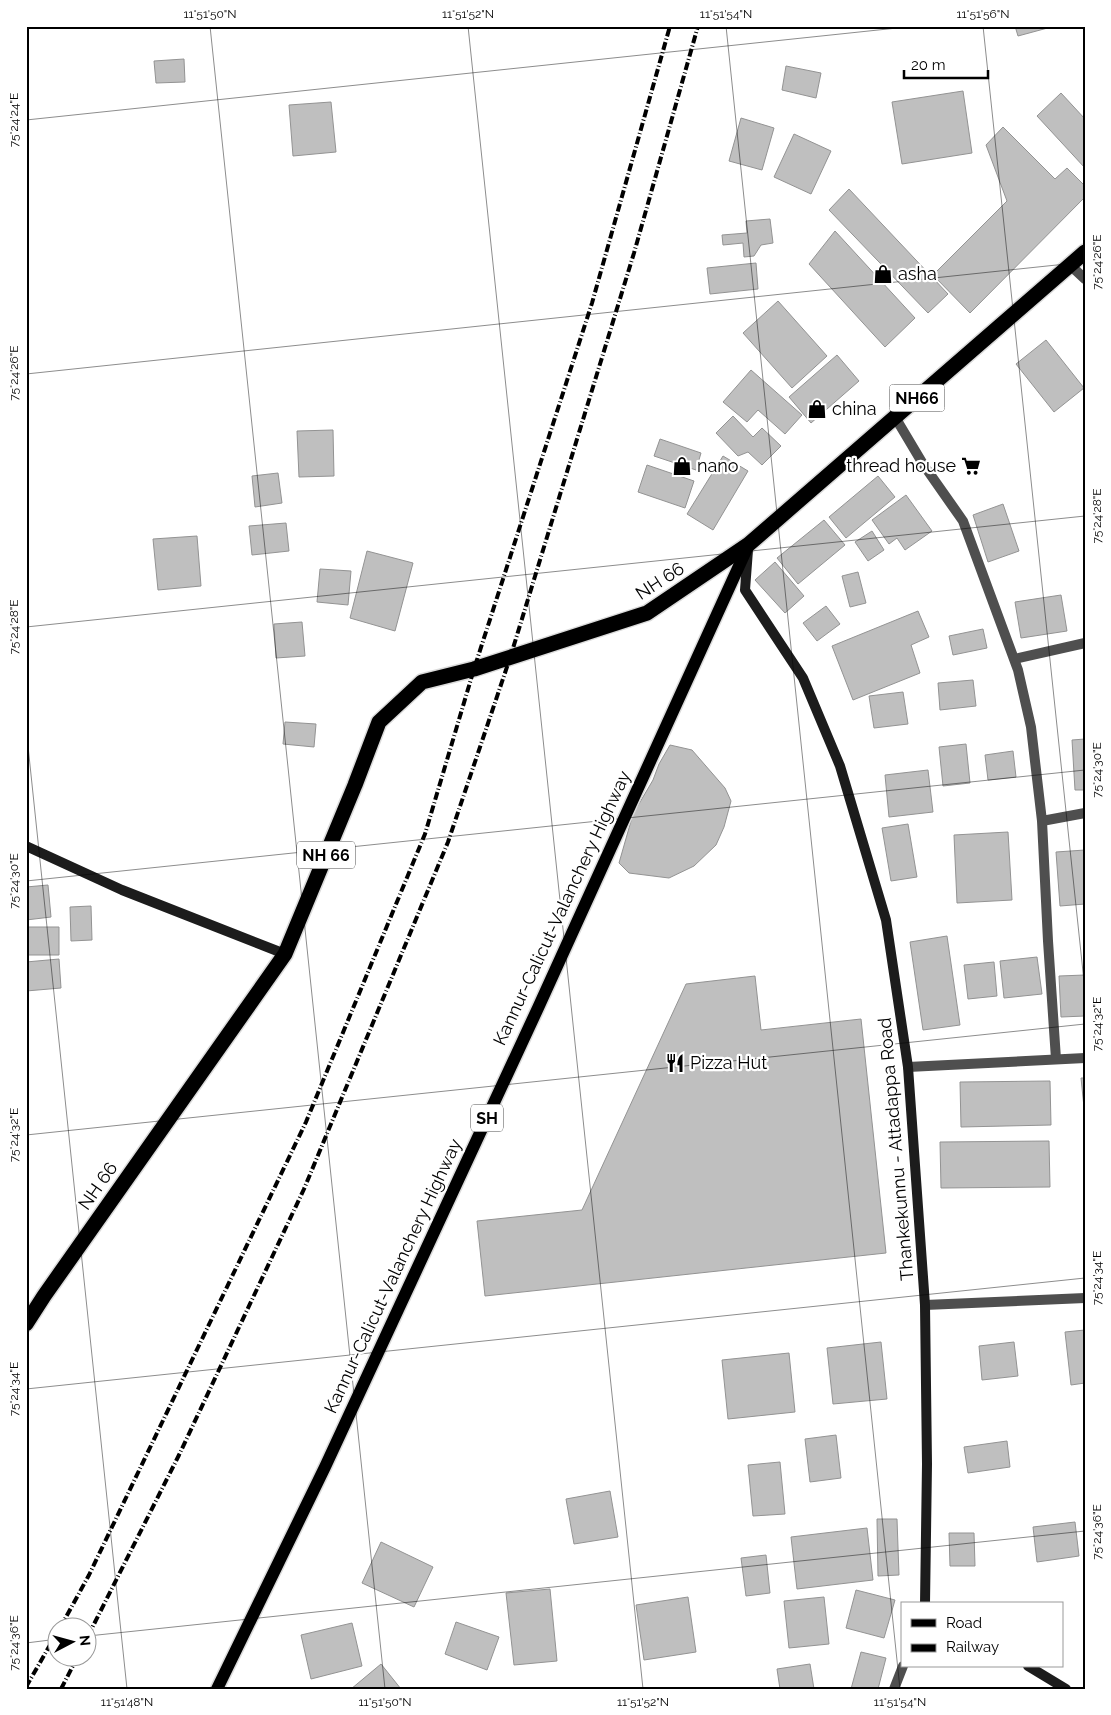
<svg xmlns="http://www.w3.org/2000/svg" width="1111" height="1715" font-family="Raleway,sans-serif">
<rect width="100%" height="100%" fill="#fff"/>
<path fill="#bfbfbf" stroke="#939393" d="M1015 26H1055L1018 36Z
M184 59 185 82 156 83 154 61Z
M786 66 821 73 816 98 782 90Z
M963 91 972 153 902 164 892 102Z
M1061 93 1085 119V168L1037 116Z
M331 102 336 152 293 156 289 105Z
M741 118 774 128 762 170 729 161Z
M1003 127 1055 179 1067 168 1085 186V197L970 313 933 275 1007 201 986 145Z
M794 134 831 151 811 194 774 177Z
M849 189 948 294 928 313 829 210Z
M770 219 773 243 761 245 754 256 744 257 743 243 723 245 722 235 747 233 746 221Z
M835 231 915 318 885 347 809 264Z
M756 263 758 289 710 294 707 268Z
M778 301 827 356 792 388 743 333Z
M1046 340 1084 388 1054 412 1016 364Z
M837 355 859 381 811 423 789 397Z
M751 370 802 415 785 434 758 410 747 422 723 402Z
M733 416 753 437 762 428 781 446 762 465 748 452 738 456 716 433Z
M333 430 334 476 299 477 297 431Z
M660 439 701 453 696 470 654 456Z
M723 456 748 471 713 530 687 514Z
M647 465 694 481 685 508 638 492Z
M278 473 282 503 255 507 252 476Z
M878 476 895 497 846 538 829 517Z
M906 495 932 531 905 550 897 538 889 544 872 520Z
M1003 504 1019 551 988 562 973 515Z
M824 520 845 545 798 584 777 558Z
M286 523 289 551 252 555 249 526Z
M872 531 884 550 868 561 855 542Z
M197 536 201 586 158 590 153 539Z
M367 551 413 563 395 631 350 618Z
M775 562 804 596 785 613 755 580Z
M320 569 351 571 348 605 317 602Z
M858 572 866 603 850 607 842 576Z
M1061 595 1067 631 1021 638 1015 602Z
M826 606 840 624 817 641 803 623Z
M918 611 929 637 911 645 920 673 853 700 832 646Z
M302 622 305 656 276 658 274 624Z
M983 629 987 648 953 655 949 636Z
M973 680 976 706 940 710 938 683Z
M903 692 908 724 874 728 869 696Z
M285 722 316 724 314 747 283 744Z
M1085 739V790H1075L1072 740Z
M966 744 970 783 943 786 939 747Z
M670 745 692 750 725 788 731 801 724 827 716 845 694 866 669 878 629 873 619 863 633 814 653 780 659 764Z
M1013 751 1016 777 988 780 985 755Z
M928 770 933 812 889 817 885 775Z
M908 824 917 877 891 881 882 828Z
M1008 832 1012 900 957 903 954 835Z
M1085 850V904L1060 906 1056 852Z
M48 885 51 917 26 920V887Z
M91 906 92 940 71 941 70 907Z
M26 927H59V955H26Z
M947 936 960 1025 923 1030 910 942Z
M1037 957 1042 994 1004 998 1000 961Z
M59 959 61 988 26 991V962Z
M994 962 997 996 968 999 964 965Z
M1085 975V1016L1061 1017 1059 976Z
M755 976 761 1030 861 1019 886 1253 485 1296 477 1221 582 1210 686 984Z
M1081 1078H1085V1117Z
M1050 1081 1051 1125 961 1127 960 1082Z
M1049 1141 1050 1187 941 1188 940 1142Z
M1085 1330V1383L1071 1385 1065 1332Z
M881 1342 887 1399 833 1404 827 1348Z
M1014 1342 1018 1376 982 1380 979 1346Z
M789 1353 795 1412 728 1419 722 1360Z
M836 1435 841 1478 810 1482 805 1439Z
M1007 1441 1010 1467 968 1473 964 1447Z
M780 1462 785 1514 753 1516 748 1465Z
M610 1491 618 1537 574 1544 566 1499Z
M877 1519H897L899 1575 878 1576Z
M1075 1522 1079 1556 1037 1562 1033 1527Z
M867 1528 873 1580 797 1589 791 1537Z
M949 1533H974L975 1566H950Z
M381 1542 433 1567 414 1607 362 1583Z
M766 1555 770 1593 746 1596 741 1558Z
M550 1589 557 1661 514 1665 506 1593Z
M856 1590 895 1600 884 1638 846 1628Z
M688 1597 696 1652 644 1660 636 1605Z
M824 1597 829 1644 789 1648 784 1601Z
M456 1622 499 1637 487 1670 445 1654Z
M352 1623 362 1666 311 1679 301 1635Z
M861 1652 886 1658 878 1689H851Z
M381 1664 401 1689H351Z
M810 1664 814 1689H780L777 1669Z"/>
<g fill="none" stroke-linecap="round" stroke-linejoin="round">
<g stroke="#dbdbdb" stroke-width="15">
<path id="primary" d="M217 1689 325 1467 538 1008 749 544"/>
</g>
<g stroke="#dbdbdb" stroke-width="18">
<path id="highway" d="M26 1324 44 1296 285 954 355 785 379 722 422 682 474 669 647 613 749 544 1085 252"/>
</g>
<path stroke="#4f4f4f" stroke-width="10" d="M1070 265 1085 279
M895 417 923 464 963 521 1018 670 1031 727 1042 821 1048 941 1056 1059
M1014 659 1085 643
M1042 821 1085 813
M908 1067 1085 1058
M925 1305 1085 1298
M894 1689 903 1666"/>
<path stroke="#1c1c1c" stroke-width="10" d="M748 550 745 590 803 678 840 766 886 920 908 1067 925 1305 927 1464 925 1604
M26 846 122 890 285 954
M1028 1666 1066 1689"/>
<use href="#primary" stroke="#000" stroke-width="12"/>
<use href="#highway" stroke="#000" stroke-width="15"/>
<path stroke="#000" stroke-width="4" stroke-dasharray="8 2.5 1 2.5" stroke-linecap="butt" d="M60 1628 89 1575 306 1122 425 834 474 669 592 303 670 26
M88 1636 179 1455 304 1189 448 842 510 658 634 253 698 26
M26 1687 58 1631
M61 1689 77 1658"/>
</g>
<path fill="none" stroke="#000" stroke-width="1" stroke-opacity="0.45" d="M210 26 385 1689M468 26 643 1689M726 26 900 1689M983 26 1085 991M26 120 916 26M26 374 1085 262M26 627 1085 516M26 727 127 1689M26 881 1085 770M26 1135 1085 1024M26 1389 1085 1278M88 1636 1085 1531M26 1643 58 1639"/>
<defs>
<g id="shop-bare" transform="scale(1.5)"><path d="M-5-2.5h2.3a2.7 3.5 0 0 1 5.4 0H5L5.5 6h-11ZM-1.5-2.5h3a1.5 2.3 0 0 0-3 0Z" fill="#000" stroke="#fff" stroke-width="2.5" paint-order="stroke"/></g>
<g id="supermarket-bare" transform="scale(1.5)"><path d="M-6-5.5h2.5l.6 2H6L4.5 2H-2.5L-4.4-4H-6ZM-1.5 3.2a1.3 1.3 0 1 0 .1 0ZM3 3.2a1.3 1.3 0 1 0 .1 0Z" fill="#000" stroke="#fff" stroke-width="2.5" paint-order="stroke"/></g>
<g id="restaurant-bare" transform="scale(1.5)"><path d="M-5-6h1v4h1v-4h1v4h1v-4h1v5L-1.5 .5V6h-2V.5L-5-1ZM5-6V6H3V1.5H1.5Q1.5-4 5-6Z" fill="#000" stroke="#fff" stroke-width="2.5" paint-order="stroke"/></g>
</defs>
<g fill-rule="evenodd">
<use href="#shop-bare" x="883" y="274"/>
<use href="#shop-bare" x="817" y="409"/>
<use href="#shop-bare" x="682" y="466"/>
<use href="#supermarket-bare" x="971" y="466"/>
<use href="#restaurant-bare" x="675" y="1063"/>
</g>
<g text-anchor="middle" stroke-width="4.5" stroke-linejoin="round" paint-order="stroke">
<g fill="#fff" stroke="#4c4c4c" stroke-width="1">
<rect x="889.5" y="384.5" width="55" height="27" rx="4"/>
<rect x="297" y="841.5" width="58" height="27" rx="4"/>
<rect x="471" y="1104.5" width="32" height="27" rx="4"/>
</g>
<g font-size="16" font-weight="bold" fill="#000">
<text x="917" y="404">NH66</text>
<text x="326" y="861">NH 66</text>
<text x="487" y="1124">SH</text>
</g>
<g font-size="18" fill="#000" stroke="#fff" text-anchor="start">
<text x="898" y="280">asha</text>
<text x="832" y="415">china</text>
<text x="697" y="472">nano</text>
<text x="956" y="472" text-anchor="end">thread house</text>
<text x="690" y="1069">Pizza Hut</text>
</g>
<g font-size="18" fill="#000" stroke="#fff">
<text transform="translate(660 581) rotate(-33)" y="6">NH 66</text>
<text transform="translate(562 908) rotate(-65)" y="6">Kannur-Calicut-Valanchery Highway</text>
<text transform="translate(896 1149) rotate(-95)" y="6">Thankekunnu - Attadappa Road</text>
<text transform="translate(98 1186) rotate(-55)" y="6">NH 66</text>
<text transform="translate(393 1276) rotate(-65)" y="6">Kannur-Calicut-Valanchery Highway</text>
</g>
</g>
<rect width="1111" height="1715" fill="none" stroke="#ffffff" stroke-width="55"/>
<rect x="901" y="1602" width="162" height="65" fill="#ffffff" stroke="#999999"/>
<rect x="911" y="1619" width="25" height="8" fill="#000000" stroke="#999999"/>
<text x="946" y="1628" font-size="15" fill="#000000">Road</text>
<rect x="911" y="1644" width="25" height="8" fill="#000000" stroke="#999999"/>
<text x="946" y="1652" font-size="15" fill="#000000">Railway</text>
<g transform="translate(72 1642) rotate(84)"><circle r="24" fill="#ffffff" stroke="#999999"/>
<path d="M0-4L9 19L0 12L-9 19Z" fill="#000000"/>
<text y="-8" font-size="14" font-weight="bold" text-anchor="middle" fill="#000000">N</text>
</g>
<path d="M904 70v8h84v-8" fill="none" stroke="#000000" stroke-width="2.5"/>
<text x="911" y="70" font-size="15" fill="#000000" stroke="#ffffff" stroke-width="4" paint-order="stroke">20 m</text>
<rect x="28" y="28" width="1056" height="1660" fill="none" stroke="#000" stroke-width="2"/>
<g font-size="12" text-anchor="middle" fill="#000">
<text x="210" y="18">11°51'50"N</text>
<text x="468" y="18">11°51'52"N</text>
<text x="726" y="18">11°51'54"N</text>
<text x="983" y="18">11°51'56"N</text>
<text transform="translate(14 120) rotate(-90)" y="4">75°24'24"E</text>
<text transform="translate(1097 262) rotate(-90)" y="4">75°24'26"E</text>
<text transform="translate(14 373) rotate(-90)" y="4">75°24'26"E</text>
<text transform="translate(1097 516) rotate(-90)" y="4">75°24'28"E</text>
<text transform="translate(14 627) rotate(-90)" y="4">75°24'28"E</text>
<text transform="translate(1097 770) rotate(-90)" y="4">75°24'30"E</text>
<text transform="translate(14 881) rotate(-90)" y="4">75°24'30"E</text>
<text transform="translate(1097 1024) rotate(-90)" y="4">75°24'32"E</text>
<text transform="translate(14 1135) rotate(-90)" y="4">75°24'32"E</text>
<text transform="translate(1097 1278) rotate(-90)" y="4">75°24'34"E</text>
<text transform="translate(14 1389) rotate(-90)" y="4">75°24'34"E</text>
<text transform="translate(1097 1532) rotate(-90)" y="4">75°24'36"E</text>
<text transform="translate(14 1643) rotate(-90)" y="4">75°24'36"E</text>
<text x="127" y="1706">11°51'48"N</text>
<text x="385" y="1706">11°51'50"N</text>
<text x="643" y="1706">11°51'52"N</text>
<text x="900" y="1706">11°51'54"N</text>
</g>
</svg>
